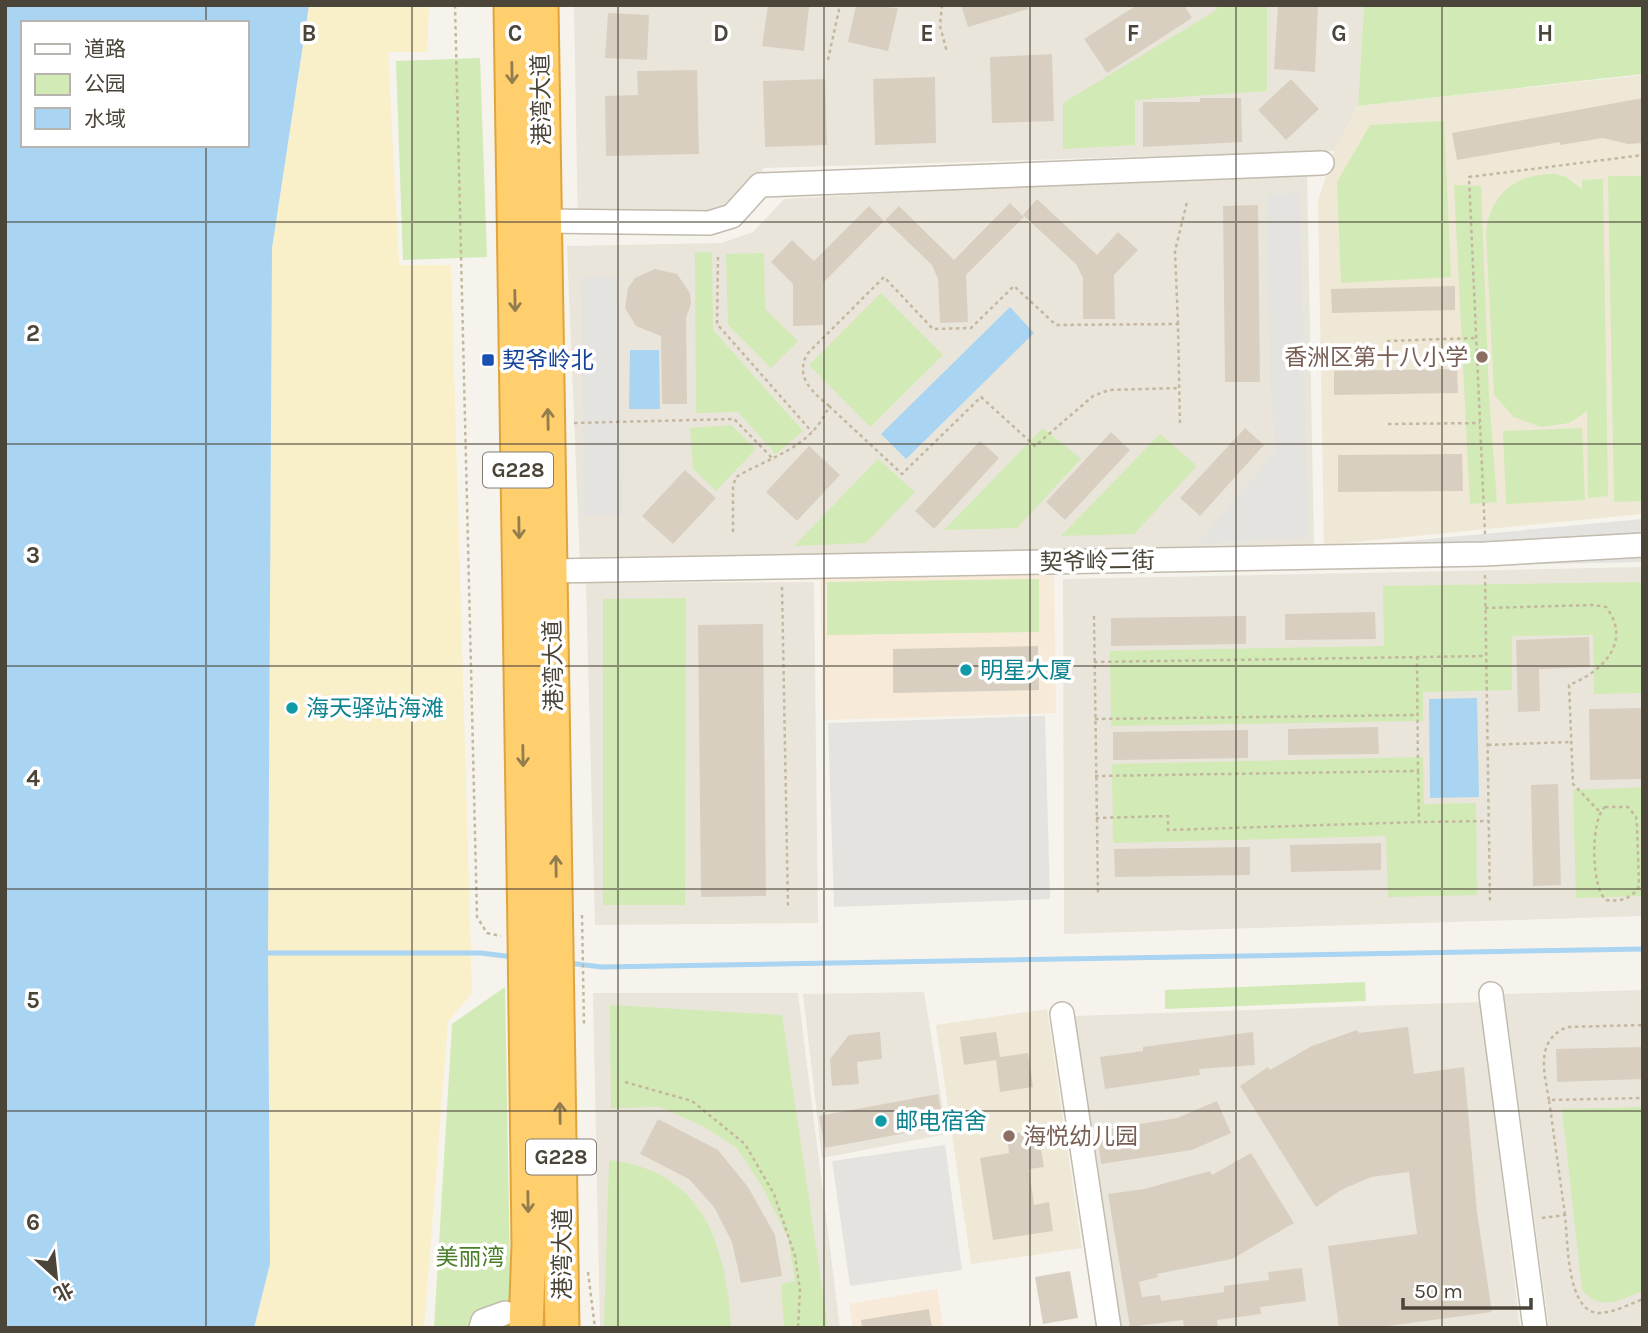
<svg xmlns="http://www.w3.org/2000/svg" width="1648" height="1333" font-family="Karla,'Noto Sans SC',sans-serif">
<rect width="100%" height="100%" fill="#f6f3ec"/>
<path fill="#eae5da" d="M574 5H1364L1358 106 1334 151 764 168 733 220 578 233Z
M1307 169 1314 550 580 563 567 246 721 243 753 232 784 199Z
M1643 567V916L1064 934 1063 579Z
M814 582 818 923 595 925 586 583Z
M1643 990V1328H1549L1504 994Z
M924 992 947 1134 822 1158 803 994Z
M593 993H798L840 1328H600Z
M1481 1002 1520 1328H1121L1073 1016Z"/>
<path fill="#f7ead8" d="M1054 571 1056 713 823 720 820 573Z
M937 1289 943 1328H853L849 1304Z"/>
<path fill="#efe8d6" d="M1643 75V514L1324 545 1318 201 1334 151 1358 106Z
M1047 1009 1082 1248 971 1264 936 1025Z"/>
<path fill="#d2eab5" d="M1219 5H1267V91L1135 100V145L1063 149V103L1215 11Z
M1364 5H1643V74L1358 106Z
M480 58 487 257 403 260 396 61Z
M1444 121 1451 277 1341 283 1337 182 1370 125Z
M1556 174 1566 177 1582 189V180L1603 179 1608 496 1588 498 1587 411 1569 423 1541 427 1514 417 1494 395 1486 231C1491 193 1517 173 1556 174Z
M1608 176H1643V501L1614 502Z
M1454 185 1481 186 1489 396 1497 502 1470 504Z
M695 252H712L713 330 803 431 776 454 738 412 696 413Z
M764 253 765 309 798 341 771 368 728 325 726 254Z
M881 293 943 355 870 427 809 365Z
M731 425 756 449 716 491 693 469 690 428Z
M1043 428 1081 459 1017 528 944 530Z
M1582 428 1585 500 1506 504 1503 431Z
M1160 434 1197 466 1134 534 1061 536Z
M878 459 915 492 866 543 794 546Z
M1039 579V632L827 635V582Z
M1643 582V693L1594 694 1593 635 1512 636V690L1423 692V721L1111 726 1110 651 1384 646 1383 586Z
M686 598 685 905H603V599Z
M1423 757 1424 804 1476 803 1477 895 1388 897 1386 836 1113 843 1112 764Z
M1643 787V896L1576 898 1573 790Z
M1365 982 1366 1001 1165 1009V990Z
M505 987 511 1328H434L452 1024Z
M610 1005 782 1015 828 1328H784L781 1284 795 1281 788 1238 763 1188 737 1148 703 1126 660 1107 611 1108Z
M1643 1107V1291C1619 1300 1602 1312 1582 1290L1562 1109Z
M609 1160C704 1171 726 1244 731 1328H604Z"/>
<path fill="#f9efc9" d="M309 5H429L427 52H388L399 265H451L472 993 448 1021 424 1328H254L270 1264 268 953 272 248Z"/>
<path fill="#e5e3e0" d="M1300 192 1308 538 1197 544 1276 451 1270 387 1267 195Z
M581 277H618L622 515 584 516Z
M1643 519V562L1321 569V549Z
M1045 716 1050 899 834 907 828 723Z
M945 1145 962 1270 850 1286 832 1161Z"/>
<path fill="#a9d4f2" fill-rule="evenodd" d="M5 5H309L272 248 268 953 270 1264 254 1328H5ZM23 23H247V145H23Z
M1010 307 1034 333 906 459 881 434Z
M630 350H659L660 409H629Z
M1477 698 1479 797 1430 798 1429 699Z"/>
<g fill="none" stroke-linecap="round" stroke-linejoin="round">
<path stroke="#a9d4f2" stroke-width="5" d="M268 953H481L513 957
M568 963 602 967 1643 949"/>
</g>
<path fill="#d8cfc1" d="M768 5 809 7 804 51 762 46Z
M856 5 898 8 888 51 848 42Z
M961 5H1027L1028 9 968 27Z
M1137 5H1184L1192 18 1107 73 1084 39Z
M1278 5H1318L1315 72 1274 69Z
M608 13 649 15 647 60 605 58Z
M1052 54 1054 121 992 123 990 57Z
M697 70 699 154 606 156 605 96 638 95 637 71Z
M935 77 936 143 875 145 873 79Z
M825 79 827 145 765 147 763 81Z
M1291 79 1319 109 1286 140 1258 110Z
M1200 98H1241L1242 142 1143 147V102H1200Z
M1643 98V143L1628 144 1603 138 1560 145V142L1457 160 1452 133Z
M1037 199 1097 255 1118 232 1138 250 1114 275 1115 319H1083V278L1076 264 1023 215Z
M1010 203 1024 217 966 275 968 322 940 323 938 279 932 265 885 220 899 206 954 260Z
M1258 205 1260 382H1225L1223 206Z
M869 206 884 221 823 283V325L793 326V284L771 262 792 240 814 261Z
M655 269 677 274 690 293 691 304 686 318 687 404H662L661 336 636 326 625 308 628 288 635 278Z
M1455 286V310L1332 313 1331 289Z
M1457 369 1458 393 1334 395V371Z
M1245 428 1264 445 1200 516 1180 498Z
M1111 432 1130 450 1065 520 1046 502Z
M980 441 999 458 934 529 915 511Z
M809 446 840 475 797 521 766 492Z
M1462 454 1463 491 1338 492V455Z
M685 470 716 498 673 544 642 516Z
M1375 612 1376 639 1285 640V614Z
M1246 616V644L1111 646V618Z
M763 624 766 896 701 897 698 625Z
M1589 637 1590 667 1539 669 1540 711 1518 712 1516 640Z
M1038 646 1039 690 893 693V649Z
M1643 708V779L1590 780 1589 709Z
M1378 727 1379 754 1288 755V729Z
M1248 730V758L1113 760V732Z
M1558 784 1561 885 1533 886 1531 785Z
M1381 843V870L1291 872 1290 845Z
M1250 847V875L1115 877 1114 849Z
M1408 1027 1414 1074 1464 1067 1477 1212 1492 1312 1373 1328H1339L1328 1246 1417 1234 1409 1172 1371 1177 1341 1190 1316 1207 1240 1086 1268 1067 1270 1070 1312 1046 1357 1030 1359 1033Z
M880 1032 882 1059 857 1062 859 1084 832 1086 830 1059 849 1035Z
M996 1032 1000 1057 1028 1053 1033 1087 1000 1092 996 1060 964 1065 960 1037Z
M1253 1032 1255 1065 1199 1069 1200 1075 1105 1089 1100 1057 1143 1051V1047Z
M1643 1047V1079L1557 1082 1556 1049Z
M938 1094 944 1126 825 1148 819 1116Z
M1217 1101 1231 1133 1192 1150 1101 1164 1097 1131 1177 1118Z
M658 1119 718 1150 748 1187 775 1235 782 1276 741 1283 732 1242 714 1207 689 1179 640 1154Z
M1038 1130 1044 1167 1029 1169 1034 1205 1049 1202 1053 1231 993 1240 980 1158 1009 1153 1007 1135Z
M1251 1153 1294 1223 1232 1259 1157 1274 1158 1277 1139 1282 1142 1297 1160 1295 1161 1301 1224 1292V1286L1269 1280 1268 1272 1302 1268 1306 1301 1260 1307 1261 1314 1217 1320 1218 1326 1184 1328 1183 1320 1130 1327 1108 1194 1144 1189 1210 1171 1212 1175Z
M1070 1271 1078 1318 1043 1324 1035 1277Z
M929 1309 932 1328H862L861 1320Z"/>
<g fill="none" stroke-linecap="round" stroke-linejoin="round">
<g stroke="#c2bbae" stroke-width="26">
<path id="minor" d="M544 221 709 223 732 216 760 185 1322 163
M552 571 1485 554 1643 545
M1491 994 1535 1328
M1062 1014 1109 1328
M481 1328 483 1321 505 1313"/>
</g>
<g stroke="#e0a43c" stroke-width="37">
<path id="highway" d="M511 5 525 935 529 1244 526 1328
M541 5 562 1328"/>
</g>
<path stroke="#c4b79f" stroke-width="2.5" stroke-dasharray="3.5 3.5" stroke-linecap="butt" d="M455 5 477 917 487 933 501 936
M942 5 940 26 947 52
M828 60 840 5
M718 257 717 324 812 432
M1178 324 1175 251 1187 202
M1387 341 1476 338
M829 406 902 474 981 397 1035 446 1093 396 1109 390 1179 388
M574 423 734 419 774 460
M1388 424 1480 423
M733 532V486L736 477C771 456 811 449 829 406 812 391 795 378 807 354L884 277 933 329 971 328 1014 286 1056 325 1178 324 1180 426
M1485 534 1469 177 1643 155
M1485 575 1490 904
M782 587 788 907
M1485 608 1593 605 1606 607C1633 642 1602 672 1569 685L1573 784 1600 812
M1094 616 1098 894
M1094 662 1486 656
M1095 719 1417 715
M1488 745 1571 742
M1418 771 1419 822 1489 821
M1095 776 1418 771 1417 657
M1605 807H1628L1636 817 1637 825 1639 886C1632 899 1620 902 1606 900 1591 888 1590 820 1605 807Z
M1096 818 1168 816V830L1419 822
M582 915 584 1024
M625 1082 692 1101 745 1144 774 1194 795 1256 800 1290 798 1328
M1549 1100C1544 1071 1535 1041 1567 1027L1643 1025
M1565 1215 1549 1100 1643 1098
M1542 1218 1565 1215C1568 1240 1566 1315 1601 1313 1615 1312 1630 1304 1643 1299
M588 1272 595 1328"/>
<use href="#minor" stroke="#fff" stroke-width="23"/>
<use href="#highway" stroke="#ffcf6e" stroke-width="33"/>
</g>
<defs><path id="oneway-shaft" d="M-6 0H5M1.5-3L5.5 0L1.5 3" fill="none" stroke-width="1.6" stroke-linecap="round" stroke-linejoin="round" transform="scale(1.75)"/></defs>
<g stroke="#937c4e">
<use href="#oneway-shaft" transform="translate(512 73) rotate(89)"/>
<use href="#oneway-shaft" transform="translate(515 301) rotate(89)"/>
<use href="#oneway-shaft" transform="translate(548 419) rotate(-91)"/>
<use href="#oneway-shaft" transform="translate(519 528) rotate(89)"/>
<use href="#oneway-shaft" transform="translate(523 756) rotate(89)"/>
<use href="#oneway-shaft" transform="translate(556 866) rotate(-91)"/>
<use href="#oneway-shaft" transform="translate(560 1113) rotate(-91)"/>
<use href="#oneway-shaft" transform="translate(528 1202) rotate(89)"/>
</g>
<path fill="none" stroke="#4b4439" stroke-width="2" stroke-opacity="0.55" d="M206 5V23M412 5V1328M618 5V1328M824 5V1328M1030 5V1328M1236 5V1328M1442 5V1328M206 145V1328M5 222H1643M5 444H1643M5 666H1643M5 889H1643M5 1111H1643"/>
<g fill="#8d6e63" stroke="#fff" stroke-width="2.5">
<circle cx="1482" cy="357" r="7"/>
<circle cx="1009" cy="1136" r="7"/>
</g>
<rect fill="#1a4fb4" stroke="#fff" stroke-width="2.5" x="481" y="353" width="14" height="14" rx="3.5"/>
<g fill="#0f9aa8" stroke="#fff" stroke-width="2.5">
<circle cx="966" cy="670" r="7"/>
<circle cx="292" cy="708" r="7"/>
<circle cx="881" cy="1121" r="7"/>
</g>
<g text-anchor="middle" stroke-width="7" stroke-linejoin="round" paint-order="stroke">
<g fill="#fff" stroke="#817c74" stroke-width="2">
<rect x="483" y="452.5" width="70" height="35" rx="5"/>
<rect x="526" y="1139.5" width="70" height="35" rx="5"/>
</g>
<g font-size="21" font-weight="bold" fill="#4b4439">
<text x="518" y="477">G228</text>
<text x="561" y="1164">G228</text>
</g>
<g font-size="23" fill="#4b4439" stroke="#fff">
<text transform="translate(541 100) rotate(-91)" y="8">港湾大道</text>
<text transform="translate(1097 561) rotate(-1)" y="8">契爷岭二街</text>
<text transform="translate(553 666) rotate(-91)" y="8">港湾大道</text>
<text transform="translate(562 1254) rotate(-90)" y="8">港湾大道</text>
</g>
<g font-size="23" fill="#785e54" stroke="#fff" text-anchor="end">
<text x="1468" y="365">香洲区第十八小学</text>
<text x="1023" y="1144" text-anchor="start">海悦幼儿园</text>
</g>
<g font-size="23" fill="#164399" stroke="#fff" text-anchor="start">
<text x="502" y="368">契爷岭北</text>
</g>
<g font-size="23" fill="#0d838f" stroke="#fff" text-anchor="start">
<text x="980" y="678">明星大厦</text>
<text x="306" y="716">海天驿站海滩</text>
<text x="895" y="1129">邮电宿舍</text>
</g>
<g font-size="23" fill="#4a7f2a" stroke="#fff">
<text x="470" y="1265">美丽湾</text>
</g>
</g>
<g font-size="23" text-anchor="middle" font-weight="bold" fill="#4b4439" stroke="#fff" stroke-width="7" stroke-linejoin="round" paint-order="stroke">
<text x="309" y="41">B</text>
<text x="515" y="41">C</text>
<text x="721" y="41">D</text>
<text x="927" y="41">E</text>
<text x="1133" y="41">F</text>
<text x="1339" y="41">G</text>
<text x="1545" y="41">H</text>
<text x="33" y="341">2</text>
<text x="33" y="563">3</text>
<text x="33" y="786">4</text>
<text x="33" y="1008">5</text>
<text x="33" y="1230">6</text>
</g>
<rect width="1648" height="1333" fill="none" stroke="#4b4439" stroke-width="14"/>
<rect x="21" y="21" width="228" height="126" fill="#ffffff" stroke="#b7b4b0" stroke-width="2"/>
<rect x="35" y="44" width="35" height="10" fill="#ffffff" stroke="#b7b4b0" stroke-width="2"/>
<text x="84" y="56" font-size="21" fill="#4b4439">道路</text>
<rect x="35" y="74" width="35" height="21" fill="#d2eab5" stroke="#b7b4b0" stroke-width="2"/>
<text x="84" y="91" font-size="21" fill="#4b4439">公园</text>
<rect x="35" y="108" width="35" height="21" fill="#a9d4f2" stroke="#b7b4b0" stroke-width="2"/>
<text x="84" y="126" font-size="21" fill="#4b4439">水域</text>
<g transform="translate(56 1277) rotate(153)" stroke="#ffffff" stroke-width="5" paint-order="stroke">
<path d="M0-5L12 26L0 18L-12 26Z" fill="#4b4439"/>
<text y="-10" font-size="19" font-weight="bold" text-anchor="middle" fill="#4b4439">北</text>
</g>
<path d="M1403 1298v10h128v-10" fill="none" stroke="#4b4439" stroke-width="3.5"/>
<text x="1414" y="1298" font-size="21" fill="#4b4439" stroke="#ffffff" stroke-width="5" paint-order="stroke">50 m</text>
</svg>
